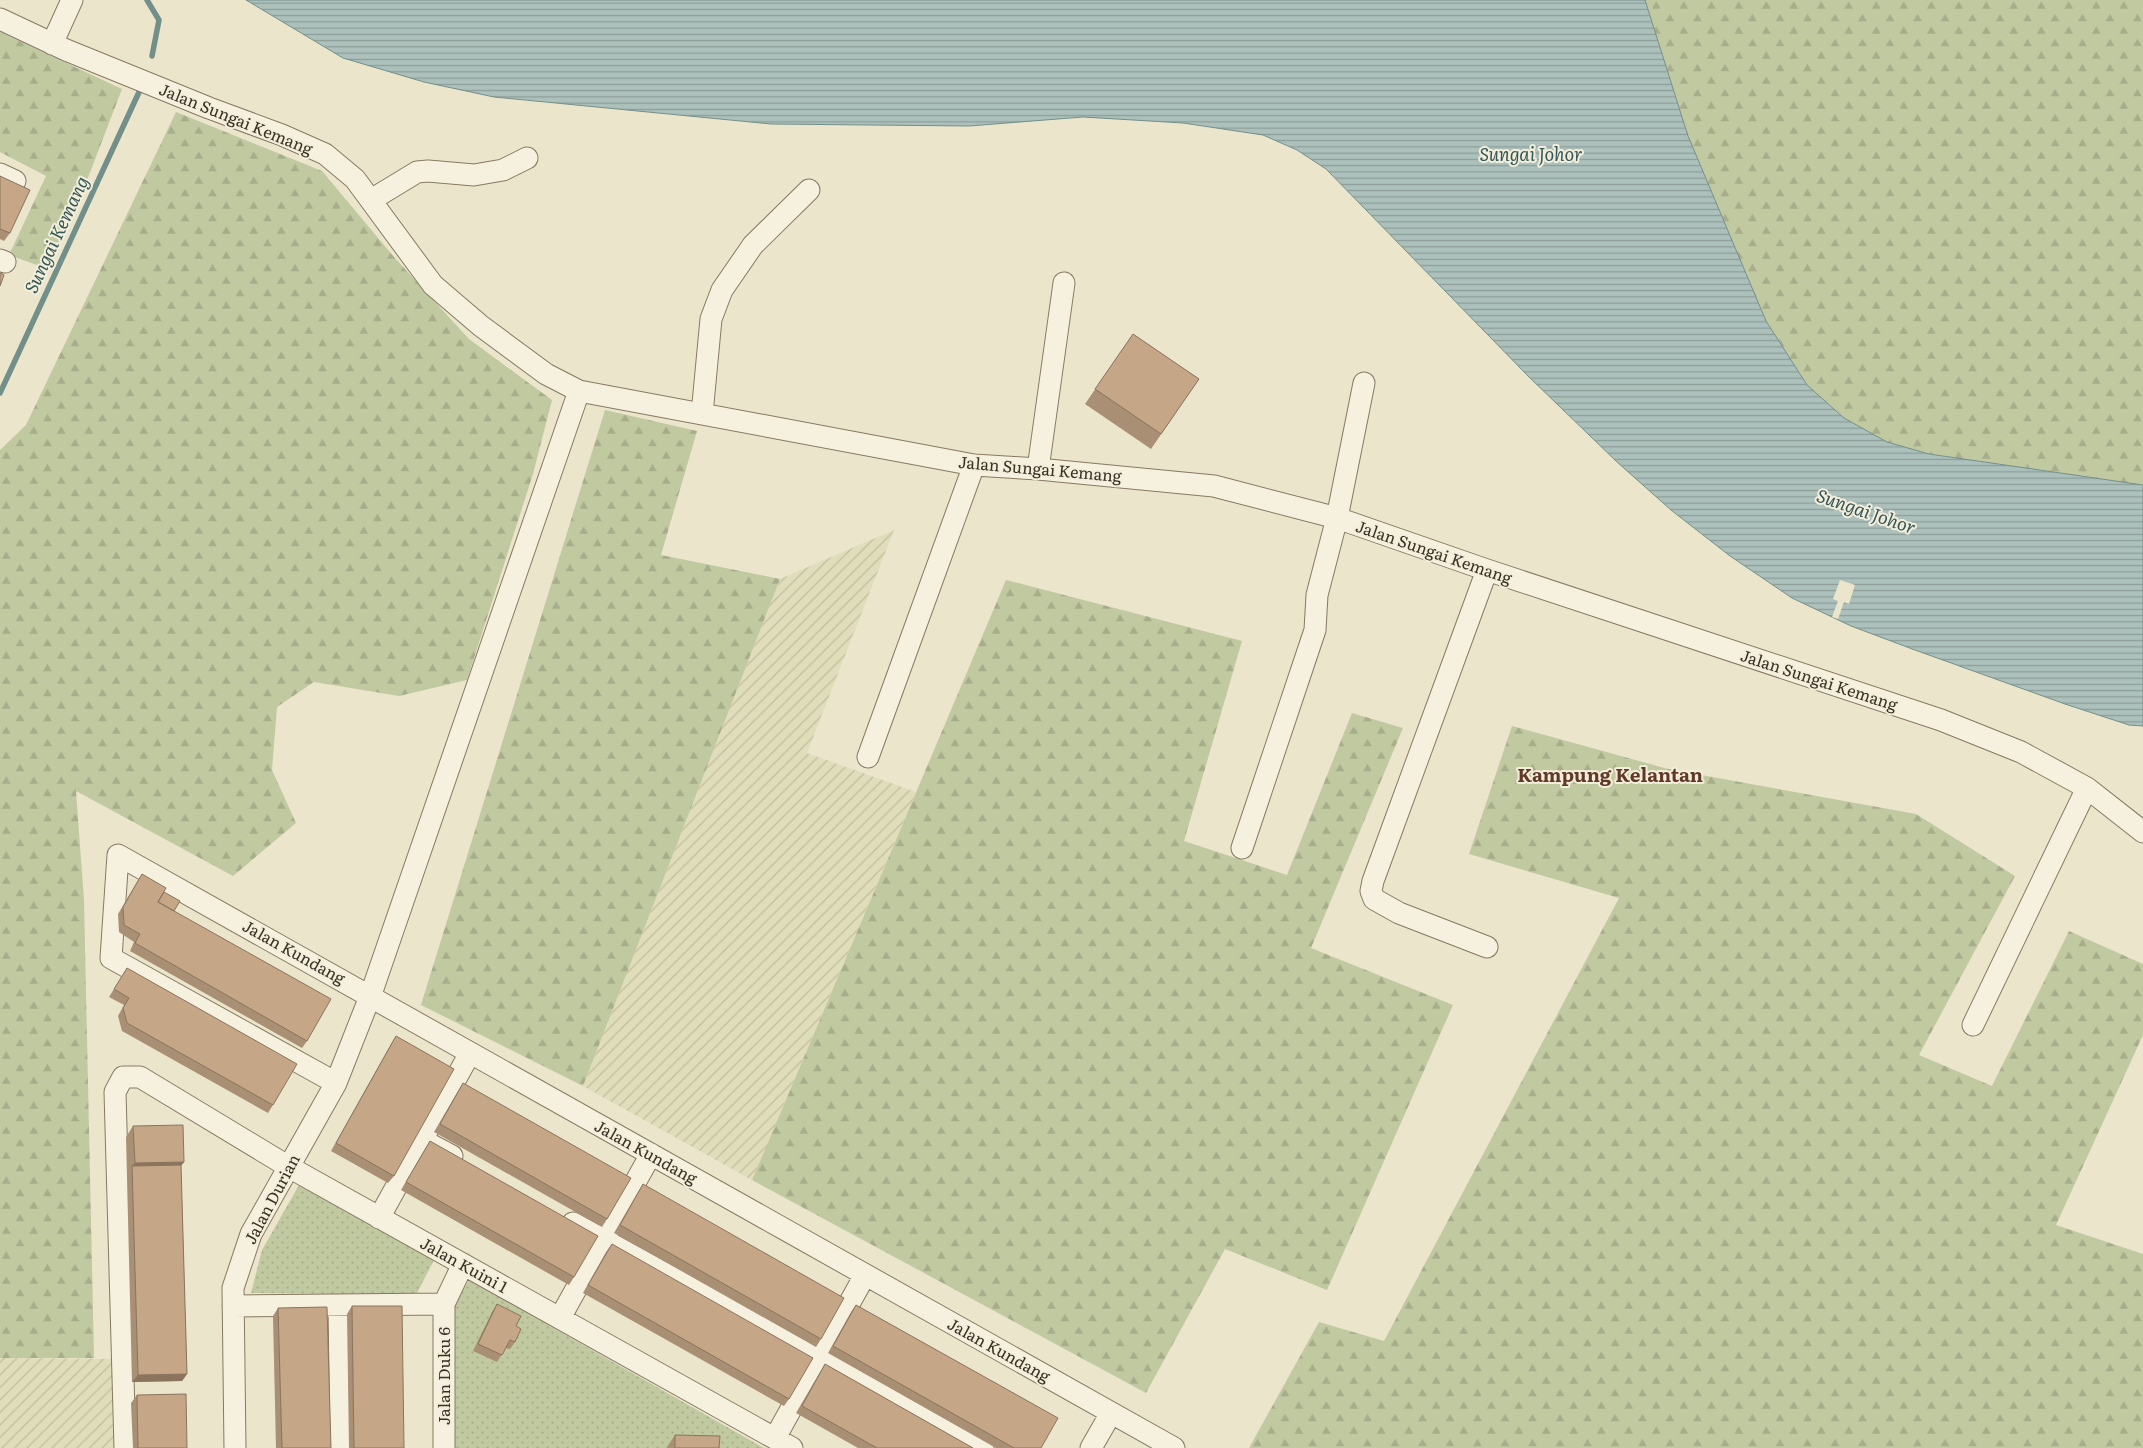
<svg xmlns="http://www.w3.org/2000/svg" width="2143" height="1448" font-family="Literata,serif">
<defs>
<pattern id="farmland-furrows" width="10" height="10" patternUnits="userSpaceOnUse" patternTransform="scale(1.25)"><rect width="10" height="10" fill="#e0ddba"/><path d="M-1 1l2-2M0 10L10 0M9 11l2-2" fill="none" stroke="#c1bea0"/></pattern>
<pattern id="grass-dots" width="8" height="8" patternUnits="userSpaceOnUse" patternTransform="scale(1.25)"><rect width="8" height="8" fill="#c1c9a1"/><path d="M2 2h.1M6 6h.1" fill="none" stroke="#a7ad8a" stroke-width="1.8" stroke-linecap="round"/></pattern>
<pattern id="forest-firs" width="22" height="20" patternUnits="userSpaceOnUse" patternTransform="scale(1.25)"><rect width="22" height="20" fill="#c1c9a1"/><path d="M5 1l3.5 6h-7zM16 11l3.5 6h-7z" fill="#a7ad8a"/></pattern>
<pattern id="water-rules" width="6" height="5" patternUnits="userSpaceOnUse" patternTransform="scale(1.25)"><rect width="6" height="5" fill="#acc1bc"/><path d="M0 2.5h6" fill="none" stroke="#8d9d98"/></pattern>
</defs>
<rect width="100%" height="100%" fill="#ebe5cc"/>
<path fill="url(#farmland-furrows)" d="M894 530 807 753 916 792 752 1180 583 1086 780 579Z
M0 1358 121 1359 122 1448H0Z"/>
<path fill="url(#grass-dots)" d="M299 1185 434 1260 416 1295 251 1293 262 1250Z
M469 1280 764 1448H453V1309Z"/>
<path fill="url(#forest-firs)" d="M1645 0H2143V485L1929 454 1887 442 1844 418 1807 385 1766 321 1688 136Z
M0 32 122 89 89 175 48 269 9 255 46 176 0 152Z
M176 112 322 171 394 257 469 339 552 400 533 474 467 680 399 696 314 682 277 707 272 770 296 823 233 876 76 791 84 900 94 1358H0V450L26 425Z
M605 410 697 431 661 555 780 579 583 1086 421 1005Z
M1006 580 1242 641 1184 841 1287 875 1352 713 1403 728 1311 948 1453 1005 1327 1290 1225 1249 1146 1393 752 1180Z
M1512 726 1668 769 1916 814 2015 876 1919 1055 1992 1086 2069 931 2143 964V1035L2056 1225 2143 1254V1448H1249L1319 1322 1384 1341 1619 898 1469 854Z"/>
<path fill="url(#water-rules)" stroke="#738f8a" d="M246 0H1645L1688 136 1766 321 1807 385 1844 418 1887 442 1929 454 2143 485V726L2129 725 2065 704 1915 650 1851 626 1792 598 1730 556 1671 510 1617 462 1528 376 1326 169 1297 150 1263 135 1183 123 1083 117 969 126 771 124 494 97 424 82 343 58Z"/>
<path fill="#ebe5cc" d="M1840 580 1855 585 1849 604 1844 602 1838 619 1832 617 1838 601 1833 599Z"/>
<g fill="none" stroke-linecap="round" stroke-linejoin="round">
<path stroke="#738f8a" stroke-width="5.5" d="M147 0 159 20 152 56
M0 393 140 90"/>
<g stroke="#877961" stroke-width="23">
<path id="minor" d="M0 19 66 50 209 108 282 135 325 154 355 179 433 285 481 326 546 374 579 391 974 465 1038 469 1214 486 1337 518 1487 570 1941 720 2021 752 2087 788 2143 832
M52 44 72 0
M0 174 15 181
M371 200 417 172 428 171 474 175 503 170 527 158
M0 260 5 262
M702 414 711 319 722 290 753 245 809 190
M1038 469 1064 283
M1487 570 1373 881 1371 891 1374 899 1399 913 1487 947
M868 757 974 465
M1242 848 1315 630 1317 595 1337 518 1364 383
M1973 1025 2087 788
M336 1083 111 958 118 855C472 1050 821 1252 1174 1448
M422 1140 452 1156
M379 1218 470 1053
M573 1223 983 1448
M339 1305 341 1448
M233 1306 444 1304
M560 1318 651 1154
M775 1438 865 1275
M125 1448 115 1092 123 1077H140L289 1167 792 1448
M235 1448 233 1288 251 1234 336 1083 371 994 579 391
M444 1448V1304L463 1264
M1091 1448 1111 1413"/>
</g>
<use href="#minor" stroke="#f6f1df" stroke-width="21"/>
</g>
<path fill="#a98f73" d="M0 176 10 233 4 241 0 239Z
M1133 334 1199 379 1151 449 1085 404Z
M142 874 164 892 174 911 307 1041 302 1048 130 951 134 942 119 932 118 914 137 882Z
M127 968 273 1105 268 1113 122 1031 118 1016 124 1005 109 997Z
M396 1036 394 1176 388 1183 331 1151 391 1044Z
M463 1083 607 1219 602 1227 434 1132 458 1091Z
M133 1126 184 1162 181 1165 187 1374 182 1381 132 1382 126 1137Z
M430 1141 574 1277 569 1285 401 1190 425 1149Z
M643 1184 821 1339 816 1347 614 1233 638 1192Z
M612 1244 789 1399 784 1406 583 1293 606 1252Z
M497 1304 516 1326 515 1342 510 1349 506 1348 497 1362 473 1351 492 1312Z
M856 1305 1041 1448H996L828 1353 851 1312Z
M352 1306 404 1448H349L347 1314Z
M278 1308 331 1448H276L273 1316Z
M825 1364 973 1448H858L796 1413 820 1372Z
M137 1395 187 1448H133L131 1403Z
M675 1435 719 1448H667V1447Z"/>
<path fill="#8a745e" d="M184 1162 176 1173 132 1166 135 1163Z
M187 1374 182 1381 132 1382 138 1375Z"/>
<path fill="#c5a686" stroke="#8a745e" d="M0 176 30 190 10 233 0 229Z
M0 273 4 275 0 286Z
M1133 334 1199 379 1161 434 1095 389Z
M142 874 166 888 158 902 331 999 307 1041 135 943 140 934 124 925 123 907Z
M164 892 180 901 174 911 158 902Z
M127 968 297 1064 273 1105 127 1023 123 1008 129 998 114 989Z
M396 1036 454 1069 394 1176 336 1143Z
M463 1083 631 1178 607 1219 440 1124Z
M183 1125 184 1162 135 1163 133 1126Z
M430 1141 598 1236 574 1277 406 1182Z
M181 1165 187 1374 138 1375 132 1166Z
M643 1184 844 1298 821 1339 620 1225Z
M612 1244 813 1358 789 1399 588 1285Z
M497 1304 521 1316 516 1326 521 1329 515 1342 510 1340 502 1355 478 1344Z
M856 1305 1058 1418 1041 1448H1014L833 1346Z
M352 1306H402L404 1448H354Z
M327 1307 331 1448H282L278 1308Z
M825 1364 973 1448H877L802 1406Z
M186 1394 187 1448H138L137 1395Z
M675 1435 720 1436 719 1448H675Z"/>
<g text-anchor="middle" stroke-width="4" stroke-linejoin="round" paint-order="stroke">
<g font-size="16" fill="#393023" stroke="#f3eedb">
<text transform="translate(236 119) rotate(22)" y="6">Jalan Sungai Kemang</text>
<text transform="translate(1040 469) rotate(5)" y="6">Jalan Sungai Kemang</text>
<text transform="translate(1434 552) rotate(19)" y="6">Jalan Sungai Kemang</text>
<text transform="translate(1819 680) rotate(18)" y="6">Jalan Sungai Kemang</text>
<text transform="translate(294 952) rotate(29)" y="6">Jalan Kundang</text>
<text transform="translate(646 1152) rotate(29)" y="6">Jalan Kundang</text>
<text transform="translate(272 1199) rotate(-62)" y="6">Jalan Durian</text>
<text transform="translate(464 1265) rotate(29)" y="6">Jalan Kuini 1</text>
<text transform="translate(999 1350) rotate(29)" y="6">Jalan Kundang</text>
<text transform="translate(444 1376) rotate(-90)" y="6">Jalan Duku 6</text>
</g>
<g font-size="18" font-style="italic" fill="#345757" stroke="#f3eedb">
<text x="1531" y="161">Sungai Johor</text>
<text transform="translate(57 235) rotate(-65)" y="6">Sungai Kemang</text>
<text transform="translate(1866 512) rotate(19)" y="6">Sungai Johor</text>
</g>
<g font-size="19" font-weight="bold" fill="#623827" stroke="#f3eedb">
<text x="1610" y="782">Kampung Kelantan</text>
</g>
</g>
</svg>
